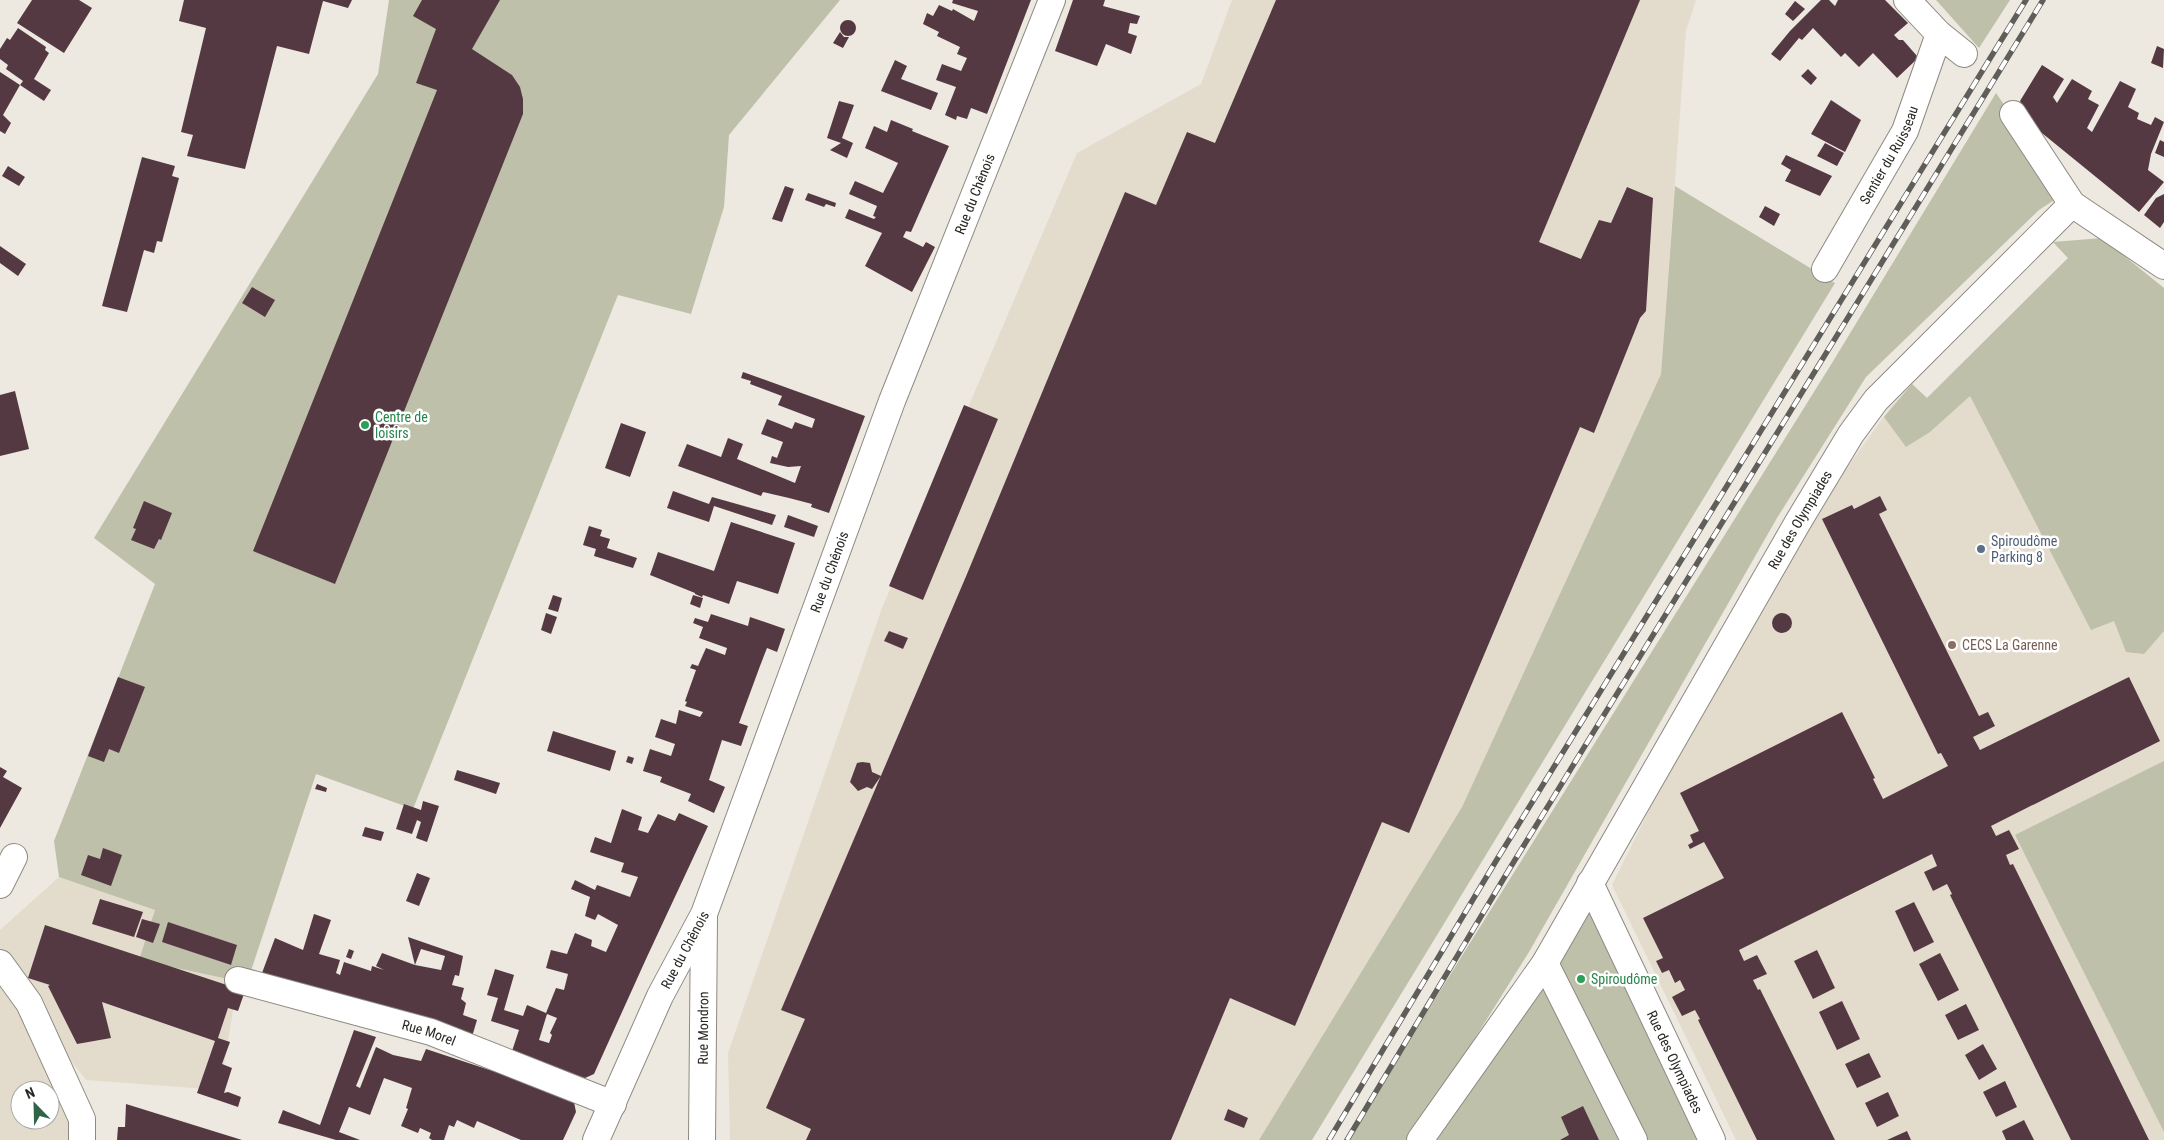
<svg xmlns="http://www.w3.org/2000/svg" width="2164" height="1140" font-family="'Roboto Condensed',sans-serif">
<rect width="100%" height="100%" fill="#ede9e0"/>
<path fill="#e3dccd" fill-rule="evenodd" d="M1232 0H1696L1686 31 1661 374 1462 807 1262 1140H730L728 1053 882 608 1077 153 1201 84Z
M2053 242 2164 288V1140H1736L1612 885 1667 774 1812 516 1891 407 1912 384 1927 398 2068 258Z
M59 877 155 910 238 980 220 1090 86 1080 33 1012 82 1140H0V930ZM20 1090H50V1120H20Z"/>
<path fill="#bec0aa" d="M389 0H840L729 135 724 207 691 314 618 295 413 809 316 774 247 983 139 960 155 910 59 877 54 841 155 584 94 538 378 74Z
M1936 0H2010L1979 48Z
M1996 93 2065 193 2039 210 1866 377 1777 518 1529 952 1411 1140H1347L1832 363Z
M1675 186 1835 283 1312 1140H1259L1462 807 1661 374Z
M2102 238 2164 288V631L2144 654 2126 652 2114 621 2091 630 1970 396 1930 432 1906 447 1884 417 1912 384 1927 398 2068 258 2053 242Z
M2164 761V1132L2015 835Z
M1590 883 1710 1140H1421Z"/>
<path fill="#543943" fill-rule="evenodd" d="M32 0H79L92 8 64 53 17 23Z
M184 0H352L348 8 323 1 309 54 277 46 245 169 187 156 193 135 181 132 206 28 179 21Z
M422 0H500L472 49 512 75 520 87 523 99V114L335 584 253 551 437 90 416 83 436 29 413 16Z
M953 0H1031L987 114 971 108 967 119 957 116 956 120 945 115 956 87 936 80 942 64 961 71 967 58 957 54 960 47 937 36 939 32 923 24 927 13 933 16 939 5 952 11 953 9 974 21 978 11 952 3Z
M1073 0H1105L1103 6 1140 16 1137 24 1130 23 1128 33 1137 36 1131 54 1106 44 1097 66 1055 51Z
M1276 0H1640L1539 242 1581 259 1599 220 1611 223 1627 187 1653 198 1646 311 1640 318 1594 433 1580 427 1409 833 1382 822 1295 1026 1230 998 1171 1140H806L811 1129 766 1108 805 1019 781 1010 967 574 1125 192 1156 205 1187 132 1215 143Z
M1821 0H1829L1835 6 1838 0H1885L1908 23 1894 35 1899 40H1903L1917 56V59L1897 78 1873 53 1859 67 1845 53 1841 57 1813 28 1802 40 1799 38 1780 61 1771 54 1790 31Z
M1795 1 1805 9 1793 21 1785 14Z
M840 28a8 8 0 1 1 16 0a8 8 0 1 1-16 0Z
M18 28 46 47 45 50 49 53 34 79 51 90 44 101 20 85 3 115 11 123 5 134 0 131V72L20 85 23 81 6 69 8 65 0 59V49L7 38 10 40Z
M840 32 844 37H849L843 48 833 43Z
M2157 46 2164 49 2163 68 2151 63Z
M895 60 907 66 901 79 938 93 931 110 881 91Z
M2042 65 2064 79 2053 97 2057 103 2072 79 2092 91 2088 99 2099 105 2087 128 2092 132 2120 81 2136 89 2128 107 2139 113 2137 119 2151 125 2155 117 2164 122 2151 154 2148 170 2164 182 2139 212 2037 129 2020 101Z
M1808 69 1817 78 1811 85 1801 76Z
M1831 100 1861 120 1845 152 1811 134Z
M839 101 854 105 842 138 853 143 847 158 830 150 841 143 827 138Z
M891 120 913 129 912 131 949 146 911 232 906 231 903 237 923 247 926 242 935 247 912 292 865 266 882 233 845 218 849 209 874 219 876 217 873 216 877 206 849 194 855 181 883 193 898 163 865 148 874 126 887 132Z
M2160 140 2164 142V157L2155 153Z
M1825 143 1844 153 1837 166 1817 156Z
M1786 155 1832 176 1820 196 1785 181 1791 170 1781 164Z
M142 157 175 166 172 176 179 178 162 242 157 241 154 253 144 250 127 312 102 306Z
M8 166 25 177 19 186 2 176Z
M785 186 794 189 782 222 772 219Z
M808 193 836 203 835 207 826 204 824 207 805 200Z
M2164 194V222L2160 228 2144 215 2156 198Z
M1765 206 1780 214 1774 226 1759 217Z
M0 246 26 264 18 276 0 263Z
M252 287 275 300 265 317 242 303Z
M743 372 865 416 829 513 811 507 812 504 789 498 763 492 761 496 678 466 687 444 721 457 728 438 743 444 737 459 795 483 801 466 788 467 770 463 772 456 777 458 783 442 761 434 767 419 792 429 795 422 812 428 815 419 778 405 782 396 750 384 751 381 741 378Z
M15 391 29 449 0 456V395Z
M964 405 998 419 923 600 889 586Z
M621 423 646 432 630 477 605 468Z
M673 491 709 504 712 497 776 515 772 525 714 506 709 522 667 508Z
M1880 496 1887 510 1879 514 1979 716 1988 712 1995 726 1973 737 1980 750 2129 677 2160 741 1991 826 1996 836 2009 830 2019 849 2006 855 2010 865 2013 864 2149 1140H2071L1950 895 1952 894 1947 884 1933 891 1924 872 1937 866 1932 854 1739 950 1744 961 1757 955 1767 974 1753 980 1758 990 1760 989 1835 1140H1757L1698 1020 1700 1019 1695 1010 1682 1016 1672 997 1685 990 1680 980 1675 983 1669 970 1662 973 1656 961 1663 958 1643 918 1724 878 1704 842 1690 849 1688 845 1693 842 1690 835 1699 831 1680 793 1842 712 1875 778 1873 779 1883 799 1948 766 1941 753 1938 754 1822 519 1852 505 1854 509Z
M144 501 172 513 161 540 159 539 154 549 131 540 136 529 133 528Z
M788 515 818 526 814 537 784 527Z
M731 522 795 543 778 594 737 581 729 604 703 595 702 597 695 594V593L650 575 658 552 714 571Z
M589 526 602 530 600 536 610 539 607 548 637 558 633 568 594 556 596 549 583 545Z
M553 595 562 598 558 612 548 609Z
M693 595 703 598 700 608 690 604Z
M1772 623a10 10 0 1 1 20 0a10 10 0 1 1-20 0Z
M546 613 557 617 551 634 541 630Z
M711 614 748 626 750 617 785 629 777 652 767 648 760 666 739 723 748 726 741 746 722 740 709 780 725 787 714 813 688 801 691 794 660 782 662 777 643 771 650 749 671 756 675 744 655 737 661 719 676 724 679 710 700 717 703 712 685 706 687 702 685 701 696 670 690 668 692 664 698 666 706 648 725 655 727 648 699 638 703 627 693 623 695 618 708 622Z
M889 631 908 638 903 649 884 641Z
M118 677 145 687 119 753 109 749 104 762 88 756Z
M553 731 616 751 610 771 547 751Z
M628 756 634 758 632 764 626 762Z
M862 762 870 763 872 772 881 776 872 789 867 787 858 791 850 782 857 763Z
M0 767 7 771 3 777 22 788 0 828Z
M457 770 500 783 496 794 454 780Z
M317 784 327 788 326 792 315 789Z
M423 801 439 806 427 842 416 838 421 822 417 820 412 834 396 829 404 804 421 810Z
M622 809 642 817 638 830 648 833 658 814 675 821 679 813 708 826 646 959 594 1074 585 1078 511 1054 519 1030 491 1021 498 998 487 995 495 969 514 975 504 1010 523 1016 527 1005 546 1013 556 988 564 990 568 974 546 968 551 950 567 954 575 933 592 940 591 946 606 952 618 925 598 914 595 920 585 916 590 897 571 889 575 880 595 890 597 885 630 897 638 877 621 872 624 863 590 852 595 837 611 843ZM547 1014 557 1018 550 1033 552 1035 549 1043 539 1040Z
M365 827 384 832 381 841 362 836Z
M103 848 122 855 111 886 81 875 88 855 100 859Z
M417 873 430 878 419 906 406 901Z
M100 899 143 912 134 937 92 924Z
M1914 902 1934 942 1914 952 1895 911Z
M314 914 331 920 319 954 340 960 336 973 340 975 344 962 371 971 372 966 384 970 376 966 382 953 415 965 441 970 445 956 421 949 415 965 408 937 463 956 459 976 455 975 452 985 464 988 461 999 466 1003 463 1015 477 1020 471 1040 262 973 275 938 303 950Z
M142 919 160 924 153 943 136 937Z
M168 922 237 945 231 965 162 942Z
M45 925 245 991 238 1011 228 1008 218 1038 230 1042 222 1064 232 1068 224 1093 228 1092 241 1097 238 1107 197 1093 215 1041 102 1002 111 1038 77 1044 48 986 50 985 28 978Z
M349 949 354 951 351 959 346 957Z
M1817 950 1835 988 1813 999 1794 961Z
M1940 953 1959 990 1938 1001 1919 964Z
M1842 1001 1860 1039 1837 1050 1819 1012Z
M1966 1004 1979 1030 1958 1040 1945 1015Z
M354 1030 376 1037 356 1086 360 1088 376 1047 393 1055 421 1061 426 1049 517 1079 574 1102 576 1112 563 1140H521L477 1121 474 1128 457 1120 454 1127 449 1125 444 1140H432L429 1138 431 1133 420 1128 418 1133 401 1126 408 1109 406 1108 412 1088 384 1078 370 1115 349 1107 339 1132 360 1140H336L278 1123 283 1110 320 1125Z
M1983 1044 1997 1069 1979 1080 1965 1055Z
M1869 1053 1881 1077 1857 1088 1845 1064Z
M2005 1081 2017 1107 1996 1117 1983 1092Z
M1888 1092 1899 1116 1877 1127 1865 1103Z
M126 1104 242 1140H117L118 1127H125Z
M1583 1106 1599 1140H1560L1569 1135 1561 1117Z
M1228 1109 1248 1118 1244 1128 1224 1120Z
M2024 1120 2034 1140H2006L2002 1131Z
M1907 1131 1911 1140H1887Z"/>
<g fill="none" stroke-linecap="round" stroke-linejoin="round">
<g stroke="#8e8a82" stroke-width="28">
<g id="street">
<path d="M1907 0 1939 34 1964 54"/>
<path d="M2013 114 2072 204 2164 266"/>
<path id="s1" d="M1825 269 1905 131 1939 34"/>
<path id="s2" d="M1590 883 1712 1140"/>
<path d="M0 885 14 857"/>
<path d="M0 963 29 1003 82 1119V1140"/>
<path d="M1545 963 1634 1140"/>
<path id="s3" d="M238 980 431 1032 613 1104"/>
<path id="s4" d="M596 1140 660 996 704 914 892 401 1052 0"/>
<path id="s5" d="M702 1140 704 918"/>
<path id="s6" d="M1420 1140 1545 963 1798 522 1851 434 1876 400 2072 204"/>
</g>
</g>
<use href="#street" stroke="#fff" stroke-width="26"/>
<g stroke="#605e59" stroke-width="5.5">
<path id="rail" d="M1329 1140 1496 861 2026 0
M1347 1140 1510 868 2043 0"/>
</g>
<use href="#rail" stroke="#fff" stroke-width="4" stroke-dasharray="11" stroke-linecap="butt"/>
</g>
<g fill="#2e9e5b" stroke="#fff" stroke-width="2">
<circle cx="365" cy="425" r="5"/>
<circle cx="1581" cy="979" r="5"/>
</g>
<circle fill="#5c6f8a" stroke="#fff" stroke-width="2" cx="1981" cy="549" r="5"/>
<circle fill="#8d6e63" stroke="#fff" stroke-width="2" cx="1952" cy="645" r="5"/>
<g text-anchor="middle" stroke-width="5" stroke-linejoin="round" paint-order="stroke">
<g font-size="14" fill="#292824" stroke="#fff">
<text dy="5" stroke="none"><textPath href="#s1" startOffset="131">Sentier du Ruisseau</textPath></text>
<text dy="5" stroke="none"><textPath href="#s4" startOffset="1020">Rue du Chênois</textPath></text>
<text dy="5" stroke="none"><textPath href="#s6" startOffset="728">Rue des Olympiades</textPath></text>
<text dy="5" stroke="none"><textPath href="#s4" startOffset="615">Rue du Chênois</textPath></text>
<text dy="5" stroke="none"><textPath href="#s4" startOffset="210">Rue du Chênois</textPath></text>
<text dy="5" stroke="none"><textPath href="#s5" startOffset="112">Rue Mondron</textPath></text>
<text dy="5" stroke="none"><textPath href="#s3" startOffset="198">Rue Morel</textPath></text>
<text dy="5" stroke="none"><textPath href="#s2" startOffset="198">Rue des Olympiades</textPath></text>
</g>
<g font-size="14" fill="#27864d" stroke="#fff" text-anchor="start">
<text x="375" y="422">Centre de<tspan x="375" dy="16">loisirs</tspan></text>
<text x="1591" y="984">Spiroudôme</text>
</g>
<g font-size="14" fill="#4e5e75" stroke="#fff" text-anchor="start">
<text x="1991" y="546">Spiroudôme<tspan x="1991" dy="16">Parking 8</tspan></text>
</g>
<g font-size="14" fill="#785e54" stroke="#fff" text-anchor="start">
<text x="1962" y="650">CECS La Garenne</text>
</g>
</g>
<g transform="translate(35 1105) rotate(337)"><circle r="24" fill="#ffffff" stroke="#a9a9a7"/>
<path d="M0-4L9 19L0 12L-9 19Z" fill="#2f6449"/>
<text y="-8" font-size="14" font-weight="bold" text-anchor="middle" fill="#292824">N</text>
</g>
</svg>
